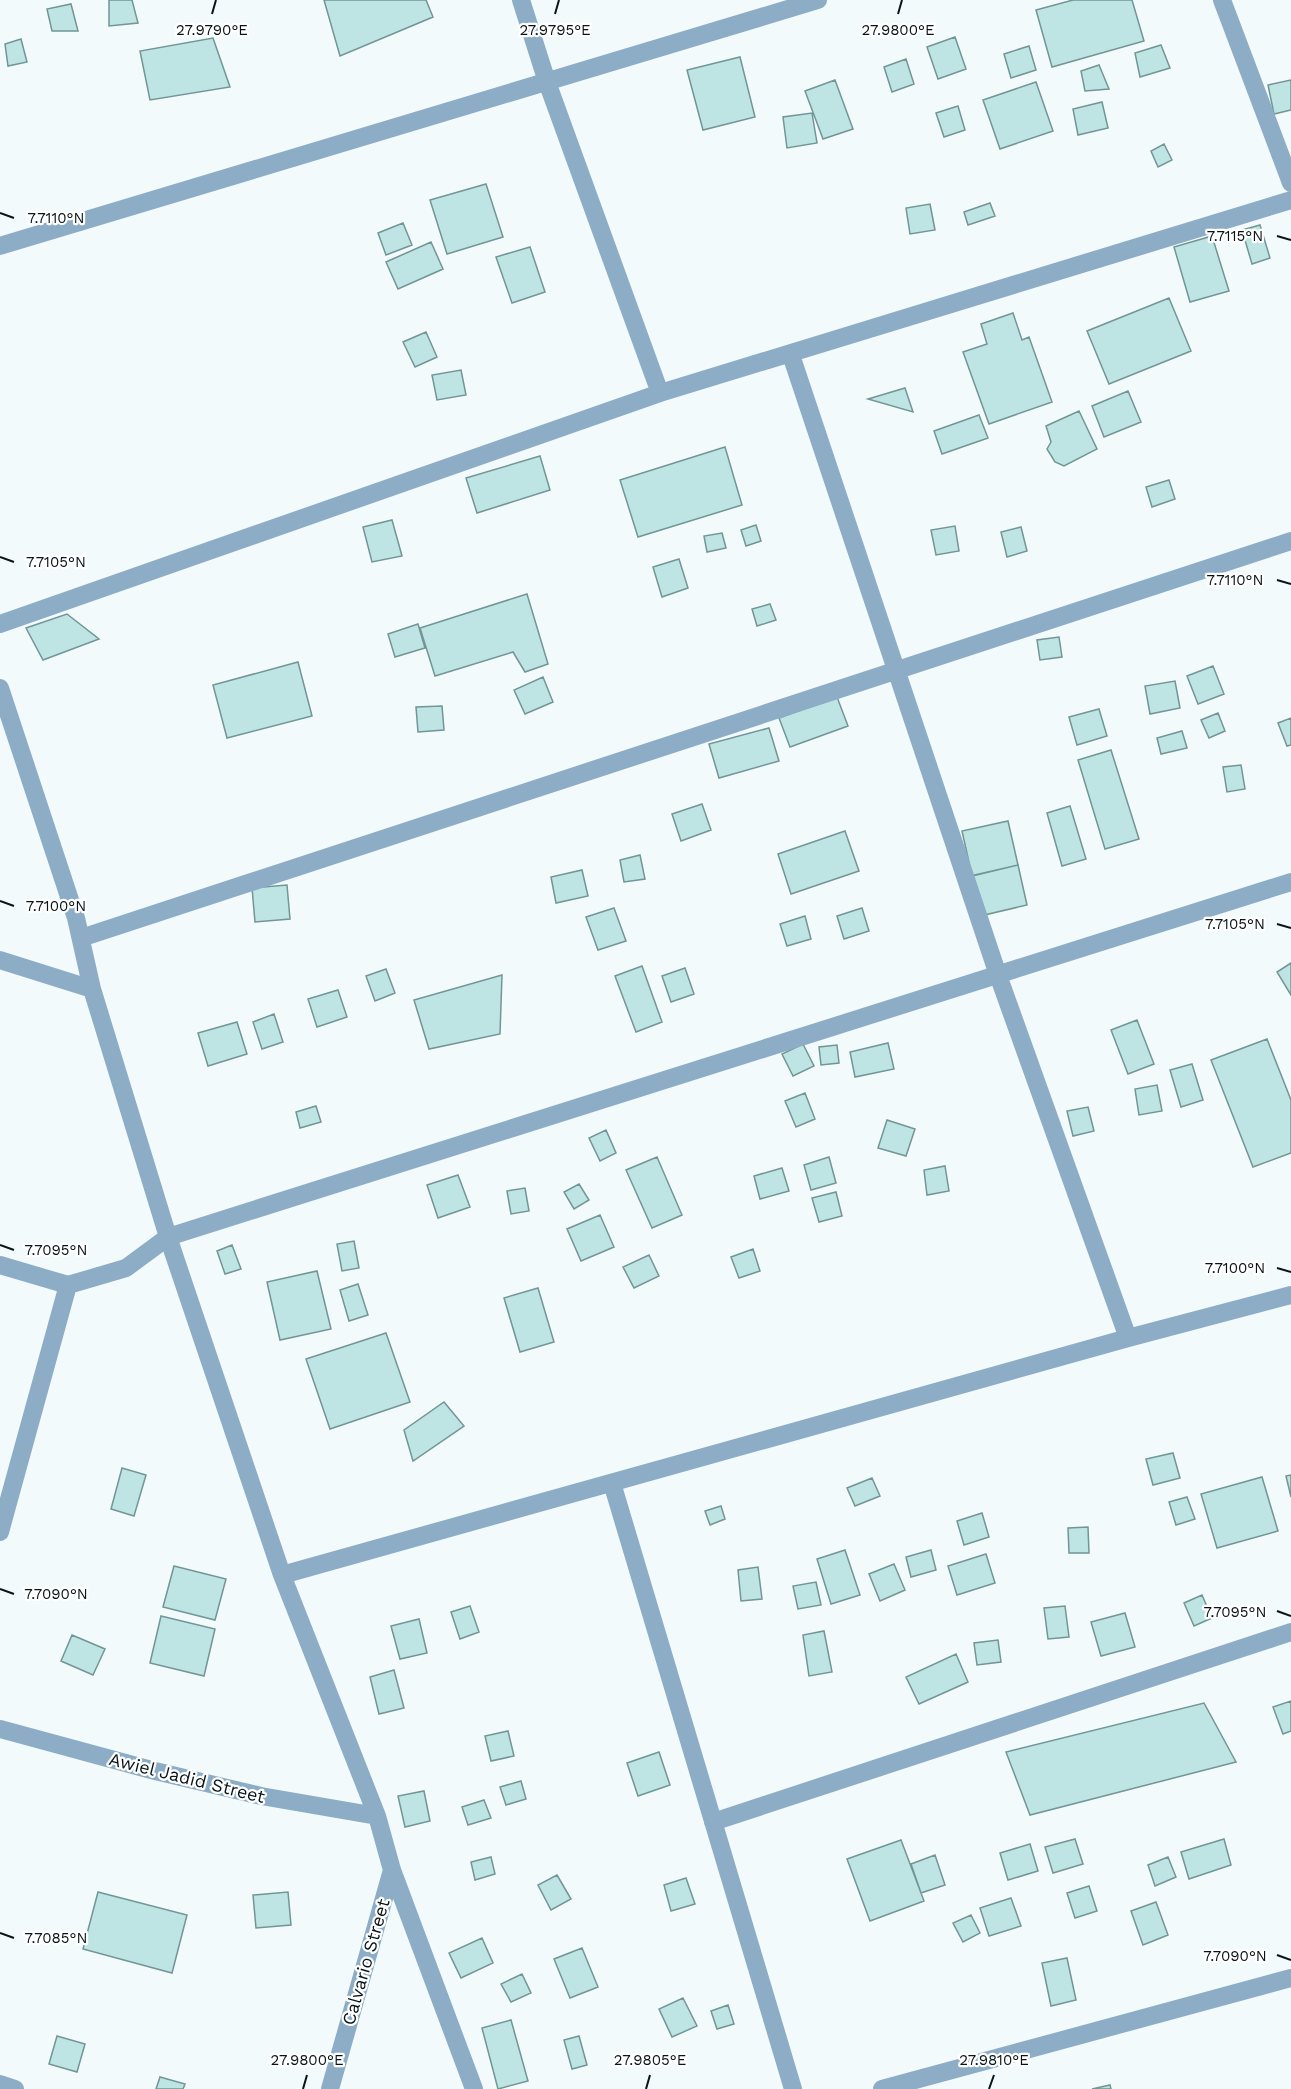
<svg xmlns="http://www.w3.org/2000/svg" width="1291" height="2089" font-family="'Work Sans',sans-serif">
<rect width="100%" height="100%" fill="#f3fafc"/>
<path fill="#bfe4e4" stroke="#729595" stroke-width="1.5" d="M109 0H132L138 23 109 26Z
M324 0H426L433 17 340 56Z
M1073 0H1132L1144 41 1052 67 1036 10Z
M71 4 78 31H52L47 9Z
M955 37 966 69 938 79 927 47Z
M213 38 230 87 150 100 140 51Z
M21 39 27 62 8 66 5 44Z
M1161 45 1170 68 1140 77 1135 53Z
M1029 46 1036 70 1011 78 1004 54Z
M740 57 755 117 703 130 687 70Z
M906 59 914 84 892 92 884 67Z
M1099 65 1109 89 1085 91 1081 71Z
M835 80 853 129 823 139 805 91Z
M1291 80V110L1274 114 1268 85Z
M1036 82 1053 131 1000 149 983 100Z
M1102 102 1108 128 1078 135 1073 109Z
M958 106 965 130 944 137 936 113Z
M812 113 817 143 787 148 783 117Z
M1164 144 1172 160 1158 167 1151 151Z
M486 184 503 237 447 254 430 200Z
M990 203 995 216 968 225 964 212Z
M930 204 935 230 910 234 906 208Z
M403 223 412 245 386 255 378 233Z
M1260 225 1270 258 1252 264 1242 230Z
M1212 236 1229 291 1190 302 1174 247Z
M431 242 443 269 398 289 386 262Z
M530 247 545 292 512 303 496 257Z
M1169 298 1191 351 1109 384 1087 331Z
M1013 313 1022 340 1029 337 1052 402 989 424 963 352 987 344 981 324Z
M426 332 437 357 415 367 403 342Z
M461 370 466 395 437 400 432 375Z
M905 388 913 412 868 399Z
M1128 391 1141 422 1104 437 1092 406Z
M1079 411 1097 449 1064 466 1055 462 1047 449 1051 442 1046 426Z
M979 415 988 438 942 454 934 431Z
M725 447 742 505 638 537 620 480Z
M540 456 550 490 477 513 466 478Z
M1169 480 1175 499 1152 507 1146 487Z
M392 520 402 556 372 562 363 527Z
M756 525 761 541 746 546 741 530Z
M955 526 959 551 936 555 931 530Z
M1021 527 1027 551 1007 557 1001 532Z
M722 533 726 548 707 552 704 536Z
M679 559 688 588 662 597 653 567Z
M527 594 548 664 525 672 513 652 435 676 420 628Z
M770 604 776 620 757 626 752 609Z
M67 614 99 639 43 660 26 628Z
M418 624 425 648 395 657 388 634Z
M1059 637 1062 657 1040 660 1037 640Z
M298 662 312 716 227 738 213 685Z
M1213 666 1224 694 1198 704 1187 676Z
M543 677 553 702 525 714 514 690Z
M1175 681 1180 708 1150 714 1145 686Z
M837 697 848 726 790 747 779 718Z
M442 706 444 730 418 732 416 707Z
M1099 709 1107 736 1077 745 1069 717Z
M1218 713 1225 731 1209 738 1201 720Z
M1291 718V745L1287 746 1278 723Z
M769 728 779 761 719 778 709 744Z
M1182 731 1187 748 1161 754 1157 738Z
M1111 750 1139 839 1105 849 1078 760Z
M1241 765 1245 789 1227 792 1223 767Z
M702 804 711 830 681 841 672 814Z
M1070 806 1086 859 1062 866 1047 813Z
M1008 821 1018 865 972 876 962 831Z
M845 831 859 871 791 894 778 854Z
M640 855 645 879 624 882 620 860Z
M1018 865 1027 905 980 916 970 876Z
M582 870 588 896 556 903 551 877Z
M287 885 290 919 255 922 252 888Z
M614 908 626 941 598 950 586 917Z
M862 908 869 931 844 939 837 916Z
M805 916 811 939 787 946 780 924Z
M1291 963V995L1277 972Z
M642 966 662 1022 636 1032 615 976Z
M685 968 694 994 671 1002 662 976Z
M386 969 395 993 375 1001 366 976Z
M502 975 500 1034 429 1049 414 1000Z
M338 990 347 1017 317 1027 308 999Z
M274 1014 283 1042 262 1049 253 1022Z
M1137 1020 1154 1064 1128 1074 1111 1030Z
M237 1022 247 1054 208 1066 198 1033Z
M1267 1039 1291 1100V1153L1253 1167 1211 1060Z
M888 1043 894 1069 855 1077 850 1052Z
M803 1044 814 1066 793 1076 782 1054Z
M837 1045 839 1063 821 1065 819 1047Z
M1192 1064 1203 1100 1181 1107 1170 1070Z
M1157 1085 1162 1111 1139 1115 1135 1089Z
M805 1093 815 1119 796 1127 785 1101Z
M316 1106 321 1122 300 1128 296 1112Z
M1088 1107 1094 1131 1073 1136 1067 1111Z
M887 1120 915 1129 906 1156 878 1148Z
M606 1130 616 1153 600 1161 589 1138Z
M657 1157 682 1215 652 1228 626 1170Z
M829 1157 836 1183 811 1190 804 1165Z
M945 1166 949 1191 927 1195 924 1170Z
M782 1168 789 1191 760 1199 754 1176Z
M458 1175 470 1207 438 1218 427 1185Z
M579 1184 589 1200 574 1209 564 1192Z
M525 1188 529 1211 511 1214 507 1191Z
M836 1192 842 1216 819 1222 812 1198Z
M600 1215 614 1247 581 1261 567 1229Z
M354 1241 359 1268 342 1271 337 1244Z
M232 1245 241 1269 225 1274 217 1251Z
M753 1249 760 1271 739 1278 731 1257Z
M649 1255 659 1276 634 1288 623 1267Z
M317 1271 331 1329 280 1340 267 1282Z
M358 1284 368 1315 349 1321 340 1290Z
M538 1288 554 1342 520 1352 504 1298Z
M386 1333 410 1402 330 1429 306 1359Z
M444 1402 464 1426 413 1461 404 1430Z
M1173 1453 1180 1478 1153 1485 1146 1459Z
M122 1468 146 1475 134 1516 111 1509Z
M1291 1475V1497L1286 1476Z
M1262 1477 1278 1531 1217 1548 1201 1494Z
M872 1478 880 1496 855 1506 847 1488Z
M1187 1497 1195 1519 1176 1525 1169 1502Z
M721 1506 725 1519 710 1525 705 1511Z
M982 1513 989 1537 964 1545 957 1521Z
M1088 1527 1089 1553H1069L1068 1528Z
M845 1550 860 1595 831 1604 817 1559Z
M931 1550 936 1570 911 1577 906 1557Z
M986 1554 995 1583 957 1595 948 1566Z
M894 1564 905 1590 880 1601 869 1574Z
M174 1566 226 1579 215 1620 163 1607Z
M758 1567 762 1599 741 1601 738 1570Z
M816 1582 821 1605 798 1609 793 1586Z
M1202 1595 1212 1618 1194 1626 1184 1603Z
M470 1606 479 1632 460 1639 451 1612Z
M1065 1606 1069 1637 1048 1639 1044 1608Z
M1125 1613 1135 1647 1101 1656 1091 1622Z
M161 1616 215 1629 204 1676 150 1663Z
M419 1619 427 1653 400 1659 391 1626Z
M824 1631 832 1672 809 1676 803 1635Z
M72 1635 105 1649 93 1675 61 1661Z
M998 1640 1001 1662 977 1665 974 1643Z
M956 1654 968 1682 919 1704 906 1677Z
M394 1670 404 1708 379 1714 370 1677Z
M1291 1701V1731L1283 1734 1273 1707Z
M1204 1703 1236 1762 1030 1815 1006 1752Z
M508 1731 514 1756 491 1761 485 1736Z
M659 1752 670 1785 638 1796 627 1763Z
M521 1781 526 1799 506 1805 500 1787Z
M424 1791 430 1821 405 1827 398 1796Z
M484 1800 491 1818 468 1825 462 1807Z
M1075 1839 1083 1864 1053 1873 1045 1847Z
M1224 1839 1231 1865 1189 1879 1181 1852Z
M901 1840 924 1901 870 1921 847 1859Z
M1030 1844 1038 1871 1008 1880 1000 1853Z
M935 1855 945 1885 921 1893 911 1864Z
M491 1857 495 1874 475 1880 471 1862Z
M1168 1857 1176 1877 1155 1886 1148 1865Z
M557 1875 571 1899 551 1910 538 1885Z
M686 1878 695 1904 671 1911 664 1885Z
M1089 1886 1097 1911 1075 1918 1067 1893Z
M98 1892 187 1915 172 1973 83 1949Z
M288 1892 291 1925 256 1928 253 1895Z
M1011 1898 1021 1926 989 1936 980 1908Z
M1156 1902 1168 1935 1143 1945 1131 1911Z
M971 1915 980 1933 963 1942 953 1923Z
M482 1938 493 1963 461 1978 449 1953Z
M582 1948 598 1987 570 1998 554 1959Z
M1067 1958 1076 2000 1051 2006 1042 1963Z
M522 1974 531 1993 511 2002 501 1984Z
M683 1998 697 2026 672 2037 659 2009Z
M728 2005 734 2024 717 2029 711 2011Z
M511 2020 528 2081 498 2089 482 2028Z
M57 2036 85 2044 77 2072 49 2064Z
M579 2036 587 2065 572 2069 564 2040Z
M160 2077 185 2084 183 2089H156Z
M1110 2085 1111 2089H1092Z"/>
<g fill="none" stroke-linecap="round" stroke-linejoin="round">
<path stroke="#8cadc5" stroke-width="18" d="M521 0 547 82 660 393
M1222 0 1291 183
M0 246 818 0
M791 355 998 975 1128 1338
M0 624 660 393 1291 200
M0 688 76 918 92 989 168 1237 282 1575 377 1816 392 1870 474 2089
M81 938 1291 541
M0 960 92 989
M0 1265 68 1285 126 1268 168 1237 1291 882
M612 1483 793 2089
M0 1532 68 1285
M282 1575 1128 1338 1291 1295
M0 1729 155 1771 261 1796 377 1816
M713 1822 1291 1632
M0 2084 15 2089
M330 2089 392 1870
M882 2089 1291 1978"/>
</g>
<path fill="none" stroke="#081518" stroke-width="2" d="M212 14 216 0M555 14 559 0M898 14 902 0M0 213 14 218M1277 236 1291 240M0 557 14 562M1277 580 1291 584M0 901 14 906M1277 924 1291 928M0 1245 14 1250M1277 1268 1291 1272M0 1589 14 1594M1277 1611 1291 1616M0 1933 14 1938M1277 1955 1291 1960M303 2089 307 2075M646 2089 650 2075M989 2089 994 2075"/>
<g text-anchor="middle" stroke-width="4.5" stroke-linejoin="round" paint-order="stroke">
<g font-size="18" fill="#081518" stroke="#fff">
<text transform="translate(187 1778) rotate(14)" y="6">Awiel Jadid Street</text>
<text transform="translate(366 1962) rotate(-74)" y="6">Calvario Street</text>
</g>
</g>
<g font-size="15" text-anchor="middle" fill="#081518" stroke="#fff" stroke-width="4.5" stroke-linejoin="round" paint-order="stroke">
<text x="212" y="35">27.9790°E</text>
<text x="555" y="35">27.9795°E</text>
<text x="898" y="35">27.9800°E</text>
<text x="56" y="223">7.7110°N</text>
<text x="1235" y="241">7.7115°N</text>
<text x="56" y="567">7.7105°N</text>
<text x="1235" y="585">7.7110°N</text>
<text x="56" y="911">7.7100°N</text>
<text x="1235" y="929">7.7105°N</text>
<text x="56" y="1255">7.7095°N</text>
<text x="1235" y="1273">7.7100°N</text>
<text x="56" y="1599">7.7090°N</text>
<text x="1235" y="1617">7.7095°N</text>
<text x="56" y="1943">7.7085°N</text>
<text x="1235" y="1961">7.7090°N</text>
<text x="307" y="2065">27.9800°E</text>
<text x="650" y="2065">27.9805°E</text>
<text x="994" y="2065">27.9810°E</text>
</g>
</svg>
